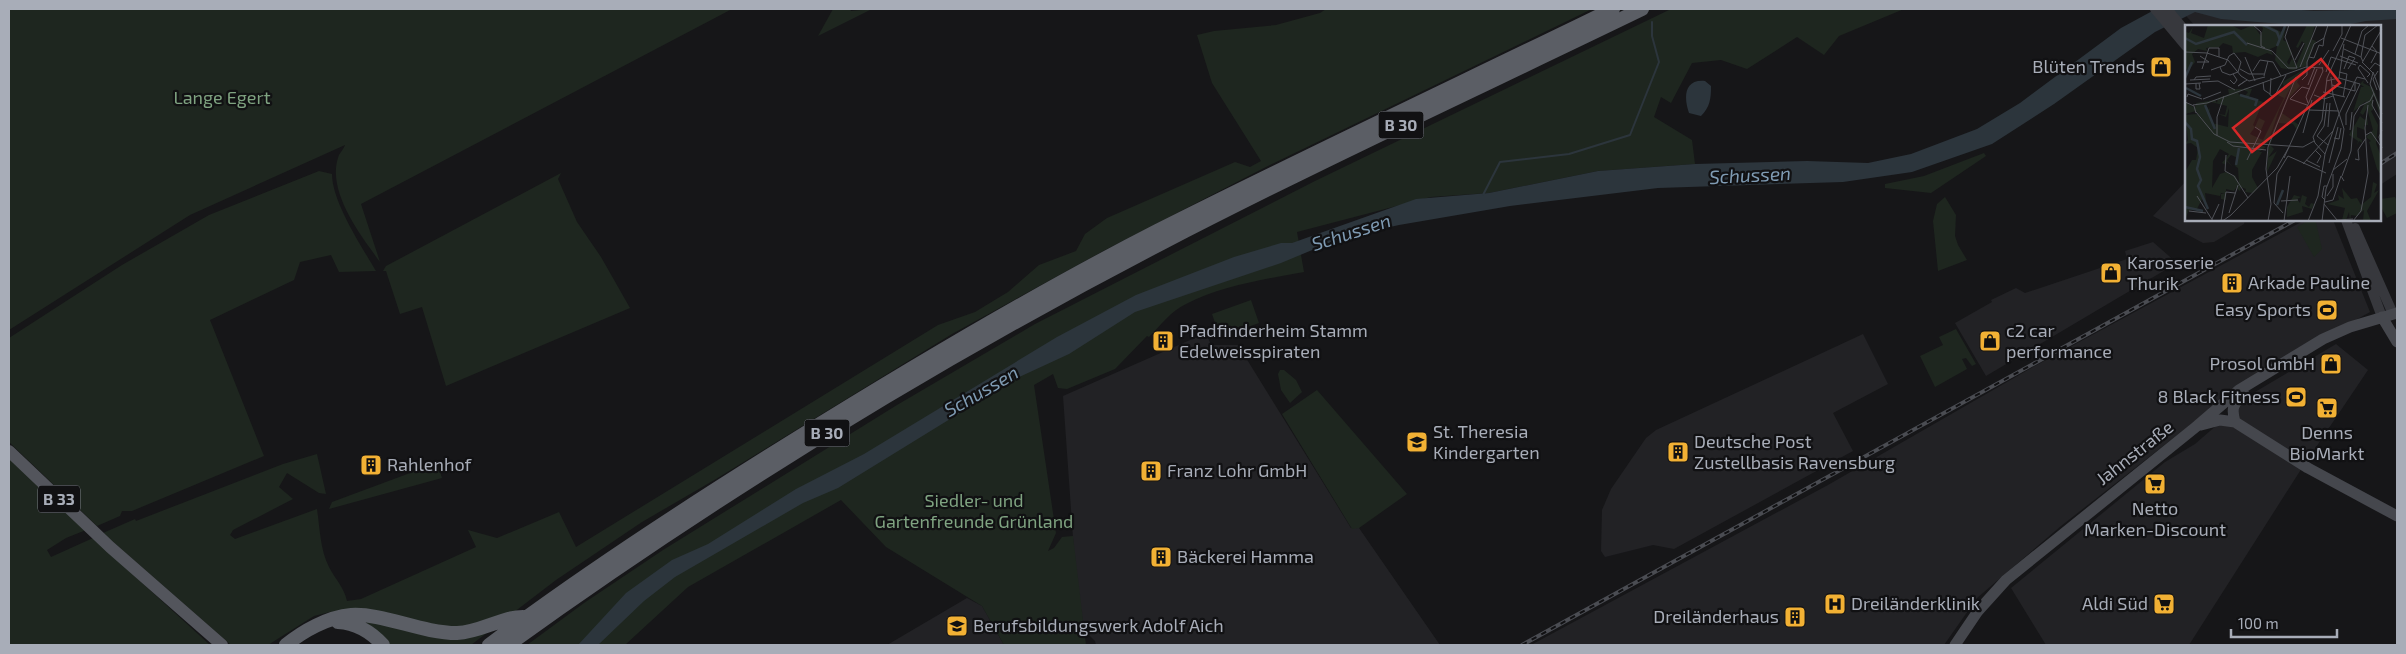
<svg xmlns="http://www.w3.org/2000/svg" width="2406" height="654" font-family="'Exo 2',sans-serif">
<rect width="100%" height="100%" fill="#161618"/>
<path fill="#222225" d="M2180 9H2397V174L2380 185V26H2195Z
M2186 181V220H2245L2244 224 2214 242 2203 243 2153 216Z
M2305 220H2333L2370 312 2245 382 2061 526 1977 598 1944 645H1531L1828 485 2033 367Z
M2153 242 2177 263 1986 376 1955 323 1992 302 1991 300 2016 288 2025 293 2127 259 2125 251Z
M1206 333 1211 345H1238L1351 528H1359L1440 645H1096L1095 641 1084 630 1075 566 1063 396Z
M1863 334 1888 384 1833 413 1853 451 1674 549 1653 545 1605 557 1601 551 1602 510 1611 489 1646 438 1656 430Z
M2336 344 2368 370 2300 471 2189 645H2046L2011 588 2165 462 2195 444 2255 392Z
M967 598 982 606 1004 645H887Z"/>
<path fill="#1e261f" d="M9 9H732L361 204 380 262C361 236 325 190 339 155 341 152 344 148 345 145L190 215 9 330Z
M833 9H850L851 11 872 9 818 36Z
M1326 9H1592L1264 168 1105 250 952 334 716 479 642 522 556 580 471 645H383L344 611 330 612 314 616 268 645H231L103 533 135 519 136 521 283 464 317 454 326 494 319 493 287 473 279 487 293 499 233 530 230 535 235 539 317 509C320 529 320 549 329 567 335 579 344 587 347 601L361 599 476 547 468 530 497 538 559 512 576 547 938 325 975 312 1008 292 1039 265 1076 251 1085 234 1107 218 1235 162 1250 167 1261 161 1212 83 1197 35 1214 31 1276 25 1320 13Z
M1671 9H1904L1839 36 1824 55 1797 37 1747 69 1721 60 1692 63 1671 103 1661 97 1654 117 1692 140 1695 164 1598 171 1489 193 1431 197 1297 232 1304 272C1265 279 1221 286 1186 304 1171 311 1160 326 1149 337L1147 336 1115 369 1067 389 1058 388 1053 374 1034 385 1056 533 1048 551 1054 548 1062 537 1073 536 1086 645H1004L982 606 886 547 841 500 688 587 625 645H527L584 603 663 550 897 405 1035 324 1315 181Z
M1984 153 1986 156 1931 193 1885 188V184L1924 176Z
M319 171 332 174C332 202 362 247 376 271L339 272 331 255 300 262 294 280 210 320 264 456 132 511H122L120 516 97 526 9 442V338L122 265 209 215Z
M561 173 558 179 577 222 601 257 630 308 446 386 422 307 400 314 386 271H383L386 266Z
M1945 197 1956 215 1955 236 1958 245 1967 260 1938 271 1933 221 1937 204Z
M2395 197 2397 201V213L2387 218 2380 205V199Z
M2309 220H2318L2316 222 2322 249 2314 257 2297 227Z
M1251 300 1259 323 1220 337 1212 314Z
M1956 329 1976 364 1972 366 1966 358 1962 359 1967 369 1935 387 1920 356 1943 345 1939 337Z
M1280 370H1284L1296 380 1302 392 1290 403 1281 390 1278 374Z
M1317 390 1407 494 1359 528 1352 529 1282 414Z
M9 458 86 530 66 538 47 550 51 557 93 538 210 645H9Z
M437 463 442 478 329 509 332 502Z"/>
<path fill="#2c353c" d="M2156 9H2289L2314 11 2397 9V19L2366 21 2341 26H2305L2221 19 2195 12 2155 32 2054 104 1992 144 1912 172 1843 182 1658 188 1510 206 1399 225 1341 238 1281 263 1135 312 1069 354 1015 379 838 488 803 503 675 577 644 601 598 645H578L626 593 672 560 708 544 796 489 864 454 1057 337 1136 295 1234 257 1281 243H1292L1416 199 1489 193 1598 171 1695 164 1807 161 1868 163 1911 154 1977 129 2020 103 2121 28Z
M1705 81 1711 86C1711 99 1710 107 1701 116L1689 113C1684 99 1683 79 1705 81Z"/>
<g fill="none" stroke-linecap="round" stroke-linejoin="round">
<path stroke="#2c353c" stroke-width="2" d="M1483 195 1500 162 1569 154 1630 135 1659 62 1652 36V22"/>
<path stroke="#37383d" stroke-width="10" d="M2155 9 2186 46
M2167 9 2186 32
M2346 220 2382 317
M2355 228 2393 314"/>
<path stroke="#45474d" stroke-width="11" d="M2382 317 2397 342
M2235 422C2231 408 2233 404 2244 394
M2201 425 2220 420 2235 422 2308 468 2397 516
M1955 645 1978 611 2006 580 2197 426 2239 390 2323 339 2350 327 2397 313"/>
<path stroke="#53555c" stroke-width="12" d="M9 451 110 547 222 645"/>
<path stroke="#5b5e65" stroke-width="14" d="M338 622C356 623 371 632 383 645
M286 645C303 631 328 617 351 615 383 613 421 633 457 633 481 632 501 617 523 617
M489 645C586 572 688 506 791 442 910 368 1032 295 1157 231 1308 155 1461 83 1613 9
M508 645C715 496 933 362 1160 244 1318 162 1481 87 1642 9"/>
<g stroke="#4a4c52" stroke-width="4">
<path id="rail" d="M2380 164 2397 153
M1522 645 2295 220"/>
</g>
<use href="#rail" stroke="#111113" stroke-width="2" stroke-dasharray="5.5" stroke-linecap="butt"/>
</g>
<defs>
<g id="shop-square" transform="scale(1.125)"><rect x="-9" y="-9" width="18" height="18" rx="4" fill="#f2b134" stroke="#111113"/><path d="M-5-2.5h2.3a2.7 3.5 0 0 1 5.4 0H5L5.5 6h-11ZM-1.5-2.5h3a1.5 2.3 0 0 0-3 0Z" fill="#111"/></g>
<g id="building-square" transform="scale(1.125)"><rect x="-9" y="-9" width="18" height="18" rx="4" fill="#f2b134" stroke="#111113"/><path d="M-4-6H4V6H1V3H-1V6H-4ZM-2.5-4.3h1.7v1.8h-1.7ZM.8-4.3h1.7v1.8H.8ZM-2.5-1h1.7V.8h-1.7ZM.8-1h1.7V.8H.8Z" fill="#111"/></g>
<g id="stadium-square" transform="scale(1.125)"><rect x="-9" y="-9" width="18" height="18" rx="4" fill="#f2b134" stroke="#111113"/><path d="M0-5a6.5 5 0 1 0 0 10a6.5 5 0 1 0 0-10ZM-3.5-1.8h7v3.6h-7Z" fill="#111"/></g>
<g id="supermarket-square" transform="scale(1.125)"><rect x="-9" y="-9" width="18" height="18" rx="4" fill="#f2b134" stroke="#111113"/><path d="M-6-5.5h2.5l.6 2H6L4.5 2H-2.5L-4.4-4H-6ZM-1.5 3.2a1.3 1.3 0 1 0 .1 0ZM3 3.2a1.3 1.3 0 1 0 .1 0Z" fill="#111"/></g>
<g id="school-square" transform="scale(1.125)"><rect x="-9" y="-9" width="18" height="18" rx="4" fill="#f2b134" stroke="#111113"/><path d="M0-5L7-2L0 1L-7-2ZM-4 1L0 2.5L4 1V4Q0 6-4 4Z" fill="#111"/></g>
<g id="hospital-square" transform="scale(1.125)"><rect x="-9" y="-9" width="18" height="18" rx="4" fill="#f2b134" stroke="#111113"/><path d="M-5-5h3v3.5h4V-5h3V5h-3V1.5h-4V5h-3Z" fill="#111"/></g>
</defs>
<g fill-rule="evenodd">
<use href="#shop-square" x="2161" y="67"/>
<use href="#shop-square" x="2111" y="273"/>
<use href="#building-square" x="2232" y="283"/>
<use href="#stadium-square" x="2327" y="310"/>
<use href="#building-square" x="1163" y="341"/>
<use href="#shop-square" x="1990" y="341"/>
<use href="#shop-square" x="2331" y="364"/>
<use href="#stadium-square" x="2296" y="397"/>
<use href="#supermarket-square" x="2327" y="408"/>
<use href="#school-square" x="1417" y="442"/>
<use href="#building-square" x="1678" y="452"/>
<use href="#building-square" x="371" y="465"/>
<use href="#building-square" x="1151" y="471"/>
<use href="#supermarket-square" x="2155" y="484"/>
<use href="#building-square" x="1161" y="557"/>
<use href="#hospital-square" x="1835" y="604"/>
<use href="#supermarket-square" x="2164" y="604"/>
<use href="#building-square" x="1795" y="617"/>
<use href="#school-square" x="957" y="626"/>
</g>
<g text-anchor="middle" stroke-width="4.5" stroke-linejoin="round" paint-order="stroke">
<g fill="#111113" stroke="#7b7e86" stroke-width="1">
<rect x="1378.5" y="111.5" width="45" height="27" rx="4"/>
<rect x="804.5" y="419.5" width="45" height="27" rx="4"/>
<rect x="38" y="485.5" width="42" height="27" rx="4"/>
</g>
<g font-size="16" font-weight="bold" fill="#a8adb8">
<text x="1401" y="131">B 30</text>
<text x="827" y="439">B 30</text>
<text x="59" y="505">B 33</text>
</g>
<g font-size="18" fill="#a8adb8" stroke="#111113" text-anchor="start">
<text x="2145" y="73" text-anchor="end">Blüten Trends</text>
<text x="2127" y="269">Karosserie<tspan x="2127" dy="21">Thurik</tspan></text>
<text x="2248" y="289">Arkade Pauline</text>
<text x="2311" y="316" text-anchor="end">Easy Sports</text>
<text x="1179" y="337">Pfadfinderheim Stamm<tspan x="1179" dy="21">Edelweisspiraten</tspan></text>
<text x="2006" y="337">c2 car<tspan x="2006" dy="21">performance</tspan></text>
<text x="2315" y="370" text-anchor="end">Prosol GmbH</text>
<text x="2280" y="403" text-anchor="end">8 Black Fitness</text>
<text x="1433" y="438">St. Theresia<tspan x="1433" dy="21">Kindergarten</tspan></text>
<text x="2327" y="439" text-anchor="middle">Denns<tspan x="2327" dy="21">BioMarkt</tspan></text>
<text x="1694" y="448">Deutsche Post<tspan x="1694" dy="21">Zustellbasis Ravensburg</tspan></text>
<text x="387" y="471">Rahlenhof</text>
<text x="1167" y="477">Franz Lohr GmbH</text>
<text x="2155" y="515" text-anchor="middle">Netto<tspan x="2155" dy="21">Marken-Discount</tspan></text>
<text x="1177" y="563">Bäckerei Hamma</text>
<text x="1851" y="610">Dreiländerklinik</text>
<text x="2148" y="610" text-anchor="end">Aldi Süd</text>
<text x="1779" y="623" text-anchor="end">Dreiländerhaus</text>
<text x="973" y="632">Berufsbildungswerk Adolf Aich</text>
</g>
<g font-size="18" fill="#7fa381" stroke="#111113">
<text x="222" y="104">Lange Egert</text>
<text x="974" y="507">Siedler- und<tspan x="974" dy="21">Gartenfreunde Grünland</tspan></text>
</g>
<g font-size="18" fill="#a8adb8" stroke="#111113">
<text transform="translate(2135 453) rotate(-38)" y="6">Jahnstraße</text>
</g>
<g font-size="19" font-style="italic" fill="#7f9bb3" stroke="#111113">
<text transform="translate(1750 175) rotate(-3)" y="7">Schussen</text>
<text transform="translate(1351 232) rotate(-18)" y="7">Schussen</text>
<text transform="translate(981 391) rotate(-30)" y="7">Schussen</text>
</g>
</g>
<g transform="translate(2185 25)">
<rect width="196" height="196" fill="#161618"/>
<path d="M23 0H46L56 5 68 0 76 11 78 3 75 0H83L96 7 101 1 98 15 102 17 107 28 102 37 104 40 107 33 111 41 120 19 117 16 113 23 111 22 122 0H130L126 14 131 16 121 41 108 45 96 43 90 35 92 21 85 24 88 30 82 28 73 32 60 27 48 28 47 21 38 18 34 22 21 23 22 26 13 24 7 29 10 37 4 45 0 43 1 7 4 8 8 2 6 8 19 13ZM122 43 112 57 115 61 103 74 97 88 114 100 112 105 108 99 93 98 85 120 89 124 83 133 92 126 82 147 83 127 87 108 111 52 94 85 83 118 79 120V116L76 120 81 122 74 127H77L67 145V152L73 163 68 168 60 167 61 164 56 162 55 166 52 164 53 160 49 166 41 164V175L36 174V169L40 168H36L35 171 20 168 22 183 17 174 12 184 4 185 0 195V147L7 135H11L13 123 6 118 0 119 3 115 0 90 12 89 21 99 11 86 0 89V77L10 83 11 78 30 75 32 78 33 73 44 69 43 64H58L53 69 60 71 63 67 59 65V63L67 64 64 72 81 78 79 81 77 79 68 100 70 102 74 93 80 96 76 105 70 102 65 109 78 115 99 73 93 70 99 62 97 57ZM26 77 42 81 40 90 33 89 41 92 44 83 43 102 27 98 24 90 25 82 24 85 21 80ZM35 124 44 129 37 138 41 140 42 136 48 142 42 135 46 130 53 133 50 141 53 143 54 158 50 150 48 151 41 147 35 149 27 163 28 136ZM179 55 178 58 188 63 196 83 194 88 190 73 188 71V85L186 86 193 100 191 118 195 129 196 150 192 144 184 117 186 116 181 112 188 105 182 83 178 90 175 88 181 76 168 87 176 62H179L175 59ZM175 91 180 95 182 92 183 100H179L180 105 172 102V112L177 115V118L174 116 172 120 173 116 164 110ZM188 157 192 159 189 168 194 165 182 186 186 196H178L179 185 172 191 166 190 165 196 164 187 161 195H157L160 183 142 179 154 175 153 170 159 174 157 163 166 174 172 173 176 180 186 172ZM109 170 116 172 112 174 115 178 117 170 122 172 120 179 124 182 126 178 129 179 127 184 117 181 118 187 102 192V182Z" fill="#1e261f" fill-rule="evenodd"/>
<path fill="none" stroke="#2c353c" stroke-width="2.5" d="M78 0 92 7 95 15M0 13 11 19 49 7 62 20M92 21 100 1M0 53 7 37M1 63 16 71M55 70 72 75 70 81M20 80 30 104M0 97 6 104 7 114 12 116 15 132 12 144 16 155 13 161 23 184M51 140 54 123M92 180 98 165M0 182 18 186"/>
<path fill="none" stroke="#505258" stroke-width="1" d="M68 0 76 7V21L80 23M104 0 100 12 112 43M156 13 197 29M62 18 87 26 103 43H112M159 24 176 32 178 37M148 26 157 9V0M0 27 22 28 43 35 56 51 64 56 80 52M170 29 177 6 184 0M155 31 173 38M60 32 70 56M124 32 129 33 134 20 138 21 139 13M176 32 180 10 193 0M110 35 119 18M178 36 197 4M12 37H24L15 31M177 37 188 48 185 59 197 89M186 38 192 27 187 21M134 40 144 25M35 42 37 47 45 50 53 47M115 42 132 0M173 43 175 40 185 49 182 52M173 43 183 58M17 44 24 23H34V32M55 44 64 49H79M159 44 164 31 170 33 163 44M185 44 190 38 197 42M26 45 40 40 44 31 49 28 56 37 53 47M68 46 75 35 88 37 96 51M141 47 146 32 171 40M154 47 162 49 158 72M188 47 196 68M79 51 83 36M86 53 85 70 89 72 101 50M154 53 175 59 161 89V100M5 55 25 54M9 55 11 52 26 51M45 55 49 59 52 55 48 49M117 55 122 50V37L129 19 139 13 143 0M60 56 53 61 62 55M141 56 154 53 159 19M17 57 33 56 50 65M78 57 79 65 85 69M11 58V64H15L14 58M0 59 16 58M123 60 130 42M147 60 170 66V57M192 65 188 54 193 46M138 67 160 72M129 70 139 74 148 71M2 72 3 69 17 74M18 74 36 67M188 75 187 80 197 98M0 77 9 81 11 88M123 78 121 72 132 44M142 78 139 101 132 111 143 120M8 80 22 78 121 42 138 43M122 80 105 74 117 62 125 64M124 85 154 86M11 87 29 109 45 117 118 122 129 116M143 102 145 78M165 105 167 87M197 105 194 112 197 123M118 108 127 75M181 110 186 107 197 123M32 111V92L39 71M149 113 154 114 156 103M42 117 48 121 81 125M130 125 136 131 132 138M140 129 154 89 172 52 180 54M41 130 40 146 49 151 63 173M99 133 138 46 137 42M170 134 174 135 173 125 181 113M62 135 76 106 70 102M121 135 135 142M144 138 153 102M118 139 148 106M148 145 162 134M157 151 166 126 169 91 175 81 185 76 189 68M12 171 28 196M142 171 148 162V149M140 175 137 172 139 161H142M96 176 113 175M140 177 148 175 156 151 159 156M139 179 152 195 168 194M4 186 21 188M44 188 53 160M98 188 89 178 90 168 92 149 103 131 141 148M27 194 34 179M29 196 39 195 46 190 92 143 104 122M36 196 41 167 50 168M83 196 86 179 81 144 83 122 111 52M99 196 105 151M123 196 133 171 140 129 130 118 128 112 137 95 142 53 166 0M137 196 141 164 156 124 159 104 148 70 146 52M168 196 176 186 183 148 180 103 183 80"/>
<path fill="#d62828" fill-opacity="0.15" stroke="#d62828" stroke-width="2.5" d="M136 34 155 58 67 127 48 103Z"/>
<rect width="196" height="196" fill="none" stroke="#a8adb8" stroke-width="2.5"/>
</g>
<rect width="2406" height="654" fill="none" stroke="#a8adb8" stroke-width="20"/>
<path d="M2231 629v8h106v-8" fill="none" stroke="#a8adb8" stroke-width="2.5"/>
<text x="2238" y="629" font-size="15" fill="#a8adb8" stroke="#111113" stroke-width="4" paint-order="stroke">100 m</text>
</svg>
